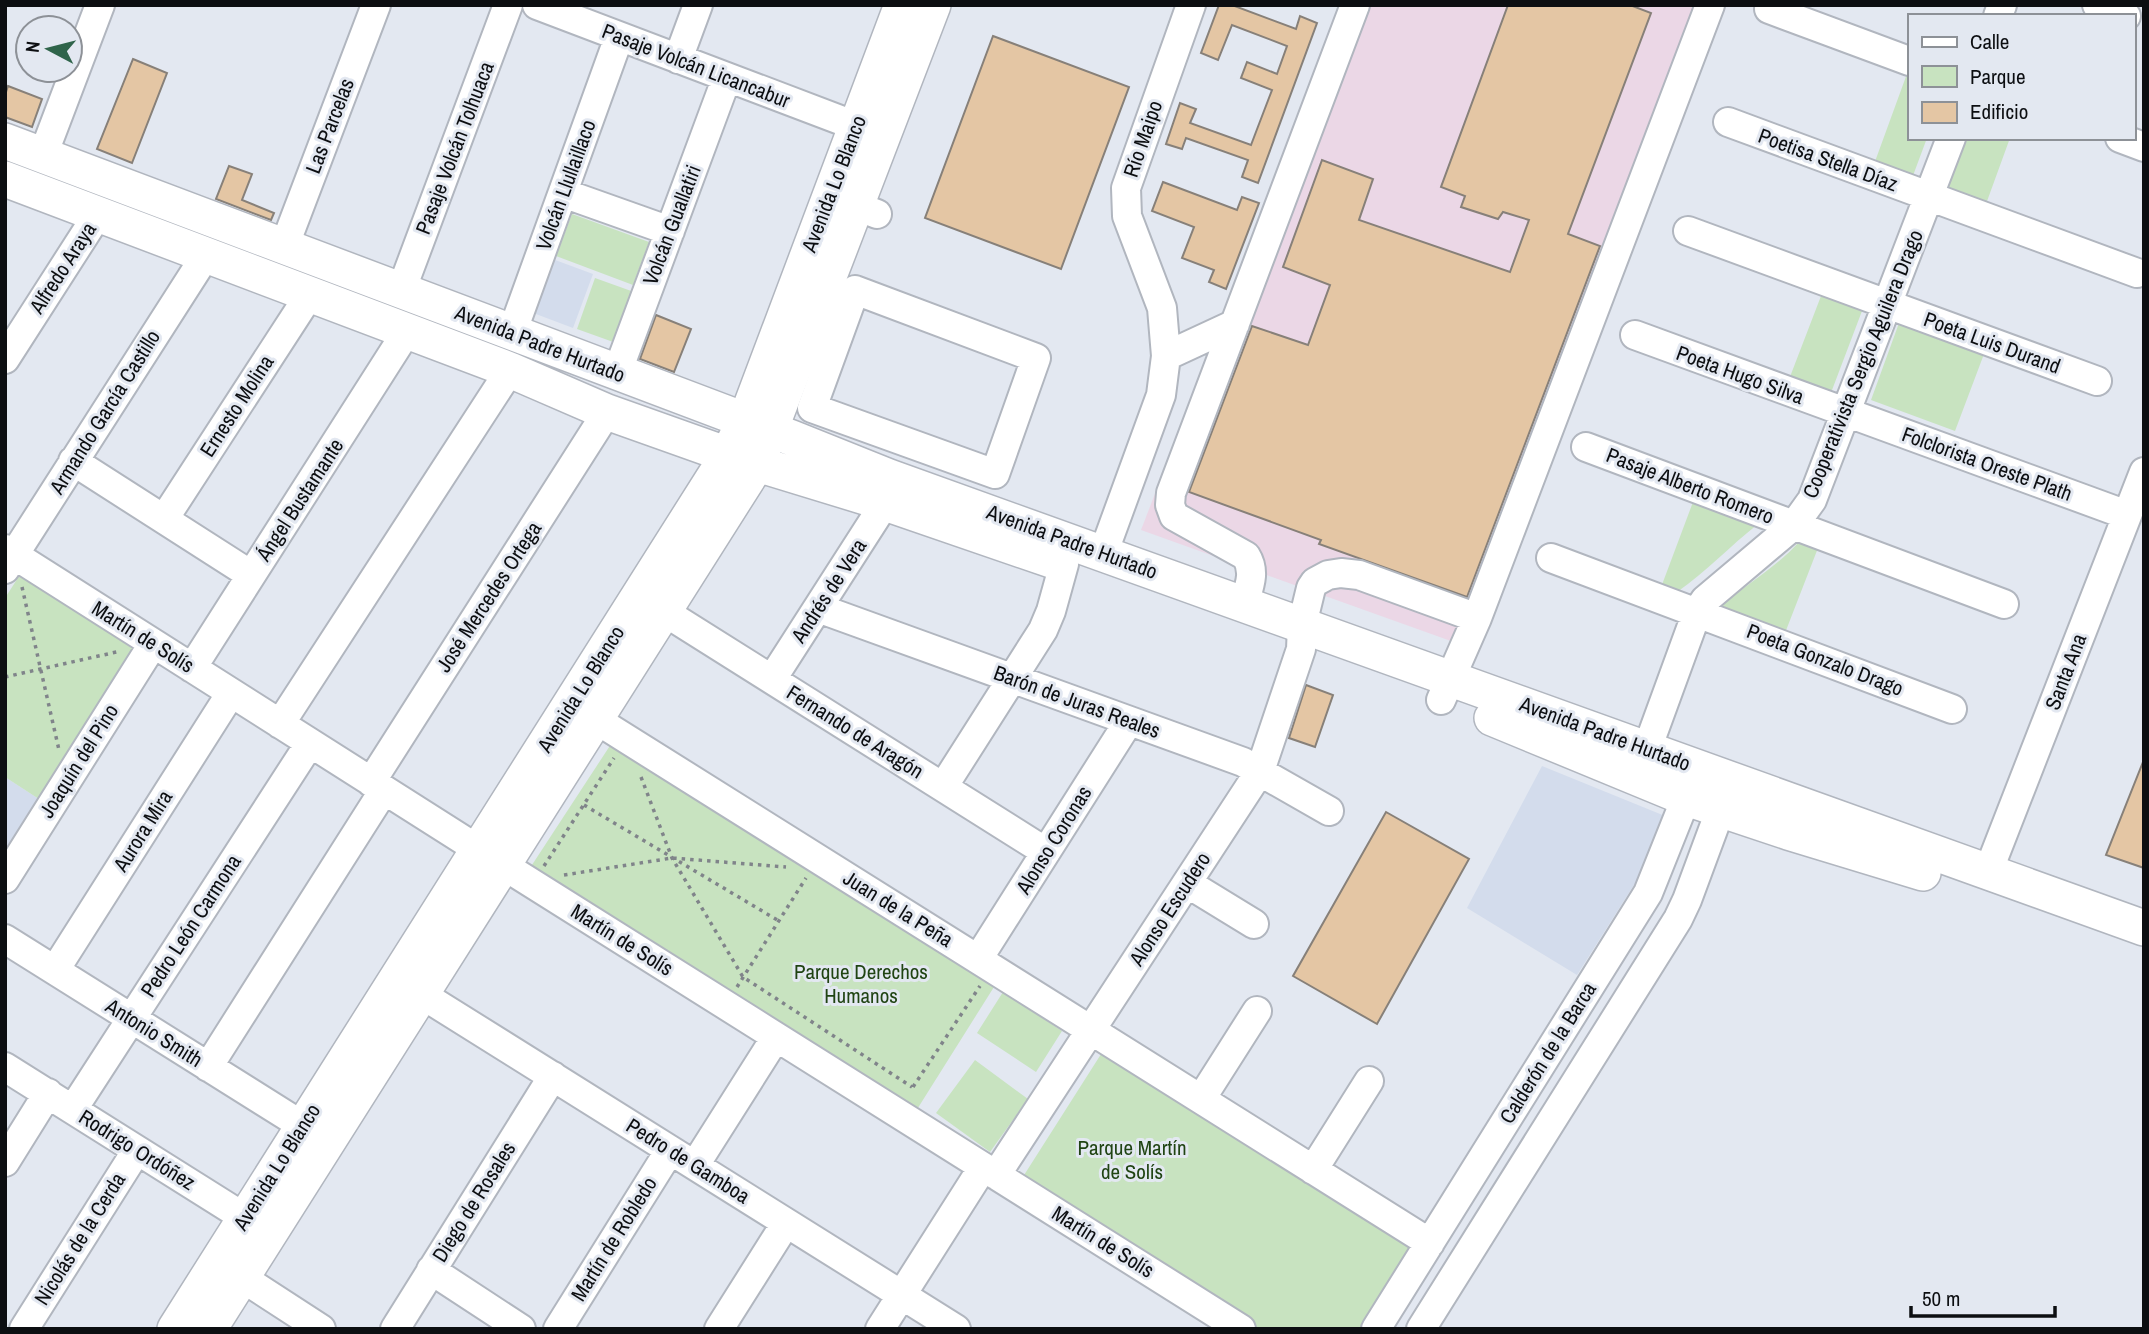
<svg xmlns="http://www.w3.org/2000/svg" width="2149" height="1334" font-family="'Archivo Narrow',sans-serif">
<rect width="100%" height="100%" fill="#e3e8f1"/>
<path fill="#d3dcec" d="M547 257 593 274 573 328 528 311Z
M1542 766 1665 816 1639 877 1577 975 1467 908Z
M5 777 42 801 5 859Z"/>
<path fill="#ebd7e6" d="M1343 5H1725L1476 650 1141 530Z"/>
<path fill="#c8e3c0" d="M1908 71 1909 138H1927L1911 181 1873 167Z
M1966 138H2010L1986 204 1947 189Z
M572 214 649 242 633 285 556 256Z
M595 278 634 292 616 343 577 329Z
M1821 296 1862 311 1829 398 1788 382Z
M1899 323 1984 354 1955 431 1871 400Z
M1693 502 1758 524C1730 546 1706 572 1677 592L1660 590Z
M1799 542 1818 548 1785 633 1717 611C1743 585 1775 569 1799 542Z
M23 570 141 646 42 801 5 777V598Z
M615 738 999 979 916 1111 530 868Z
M1003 992 1062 1031 1036 1072 977 1033Z
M1103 1051 1415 1243 1362 1329H1258L1019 1183Z
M975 1060 1028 1099 990 1152 936 1113Z"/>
<path fill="#e4c6a4" stroke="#878079" stroke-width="2" d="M1219 5H1232L1296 29 1300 16 1317 23 1258 183 1242 177 1248 160 1186 138 1182 149 1166 144 1180 103 1196 109 1190 123 1251 145 1259 124 1272 90 1241 78 1247 62 1277 74 1287 46 1232 25 1218 60 1201 53Z
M1508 5H1630L1651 13 1568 234 1600 246 1467 597 1319 544 1321 540 1189 492 1252 326 1308 345 1330 285 1283 267 1322 160 1373 179 1359 220 1510 272 1529 220 1503 212 1498 219 1461 207 1465 196 1441 187Z
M993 36 1129 87 1061 269 925 218Z
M133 59 167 73 132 163 97 149Z
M8 86 42 99 32 127 5 117V95Z
M229 166 252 174 242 200 274 213 271 220 216 199Z
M1163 182 1237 210 1242 197 1259 203 1226 289 1209 282 1214 270 1182 258 1194 227 1152 211Z
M656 315 691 329 674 372 640 359Z
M1306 685 1333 695 1315 747 1289 738Z
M2143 762H2144V868L2106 855Z
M1386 812 1469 859 1377 1024 1293 976Z"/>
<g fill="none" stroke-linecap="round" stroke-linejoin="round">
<g stroke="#b1b6bf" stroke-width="32">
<path id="minor" d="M537 5 856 126
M2097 5 2126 16
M1769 9 1909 61
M1998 16 2002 5
M678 59 698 5
M1728 122 2137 273
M2120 138 2144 147
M43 155 100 5
M563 193 670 231
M856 206 877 214
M1688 231 2097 381
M284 247 376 5
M855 290 1036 358 995 474 812 408Z
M401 291 508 5
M512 333 619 37
M1635 335 2127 515
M1166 356 1235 324
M5 359 98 214
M617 373 727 77
M1586 447 2004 604
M73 461 251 575
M164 519 310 294
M5 549 479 850 1241 1329
M1103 554 1161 395 1166 356 1162 308 1127 216 1126 188 1191 5
M1551 558 1952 709
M5 569 206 255
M1244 604C1249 587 1256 572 1246 556L1174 516 1170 505 1171 493 1355 5
M818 608 1243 762 1329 811
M663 611 1046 852
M192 668 407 331
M772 679 885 503
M1441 700 1477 618 1710 5
M595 719 1430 1243
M280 724 510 370
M1647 749 1697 612 1705 600 1794 525 1812 500 1951 138
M371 782 607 412
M943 787 1043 630 1051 611 1064 564
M1988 872 2144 472
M5 879 153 644
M1187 883 1254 924
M5 939 303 1126
M978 959 1129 721
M55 970 231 693
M421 994 956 1329
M5 1067 261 1228
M208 1067 384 790
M1201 1099 1257 1011
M73 1109 310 743
M5 1162 48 1093
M695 1165 776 1037
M1313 1170 1369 1081
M996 1175 1260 771 1301 649 1302 625 1311 588 1315 582 1328 575 1341 573 1359 575 1477 618
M431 1270 521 1329
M241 1277 321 1329
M24 1329 137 1150
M395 1329 553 1076
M558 1329 670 1150
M719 1329 786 1223
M880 1329 983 1167
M1376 1329 1648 893 1686 798 1697 781
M1421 1329 1678 919 1687 900 1727 792"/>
</g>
<g stroke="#b1b6bf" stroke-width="38">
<path id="major" d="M5 141 792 438 889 477 2144 928
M5 179 510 370 607 412 728 455 885 503 1054 561
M1492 718 1686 798 1788 832 1923 873
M175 1329 728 455 750 409 902 5
M209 1329 757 464 933 5"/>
</g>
<path stroke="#80848a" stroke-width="3.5" stroke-dasharray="3.5 5" stroke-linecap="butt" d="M22 587 59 750
M5 677 121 651
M641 777 672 858 743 977 912 1087
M584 805 779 921
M544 866 614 758
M564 875 672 858 786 867
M737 987 806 878
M913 1087 980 986"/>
<use href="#minor" stroke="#fff" stroke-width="28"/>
<use href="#major" stroke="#fff" stroke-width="35"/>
</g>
<g text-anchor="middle" stroke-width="6" stroke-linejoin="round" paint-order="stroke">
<g font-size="21" fill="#0c0e11" stroke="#e3e8f1">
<text transform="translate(696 66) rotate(21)" y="7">Pasaje Volcán Licancabur</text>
<text transform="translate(330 126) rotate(-69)" y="7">Las Parcelas</text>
<text transform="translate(1143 139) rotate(-71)" y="7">Río Maipo</text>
<text transform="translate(455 148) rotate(-69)" y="7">Pasaje Volcán Tolhuaca</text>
<text transform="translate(1828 160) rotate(20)" y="7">Poetisa Stella Díaz</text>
<text transform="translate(834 184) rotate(-69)" y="7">Avenida Lo Blanco</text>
<text transform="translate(566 185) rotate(-70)" y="7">Volcán Llullaillaco</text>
<text transform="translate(672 225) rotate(-69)" y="7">Volcán Guallatiri</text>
<text transform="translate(63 268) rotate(-57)" y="7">Alfredo Araya</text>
<text transform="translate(1992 343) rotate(20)" y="7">Poeta Luis Durand</text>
<text transform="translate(540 344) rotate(21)" y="7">Avenida Padre Hurtado</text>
<text transform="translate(1863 364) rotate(-68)" y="7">Cooperativista Sergio Aguilera Drago</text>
<text transform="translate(1740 375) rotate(20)" y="7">Poeta Hugo Silva</text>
<text transform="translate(237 406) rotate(-57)" y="7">Ernesto Molina</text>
<text transform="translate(105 412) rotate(-58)" y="7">Armando García Castillo</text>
<text transform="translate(1987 464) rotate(20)" y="7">Folclorista Oreste Plath</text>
<text transform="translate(1690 486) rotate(21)" y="7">Pasaje Alberto Romero</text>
<text transform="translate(300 500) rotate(-57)" y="7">Ángel Bustamante</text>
<text transform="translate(1072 542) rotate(20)" y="7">Avenida Padre Hurtado</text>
<text transform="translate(829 591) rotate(-57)" y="7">Andrés de Vera</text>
<text transform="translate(489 597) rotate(-57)" y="7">José Mercedes Ortega</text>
<text transform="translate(143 637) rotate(32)" y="7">Martín de Solís</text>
<text transform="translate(1825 660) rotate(21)" y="7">Poeta Gonzalo Drago</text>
<text transform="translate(2066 672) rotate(-69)" y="7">Santa Ana</text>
<text transform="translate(581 689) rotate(-58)" y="7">Avenida Lo Blanco</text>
<text transform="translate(1077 702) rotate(20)" y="7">Barón de Juras Reales</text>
<text transform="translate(855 732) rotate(32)" y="7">Fernando de Aragón</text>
<text transform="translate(1605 734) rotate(20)" y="7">Avenida Padre Hurtado</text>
<text transform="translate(79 761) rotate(-58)" y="7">Joaquín del Pino</text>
<text transform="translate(143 831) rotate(-58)" y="7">Aurora Mira</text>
<text transform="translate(1054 840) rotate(-58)" y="7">Alonso Coronas</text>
<text transform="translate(898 909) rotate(32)" y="7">Juan de la Peña</text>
<text transform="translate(1170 909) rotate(-57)" y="7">Alonso Escudero</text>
<text transform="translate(191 926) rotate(-57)" y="7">Pedro León Carmona</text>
<text transform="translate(622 940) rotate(32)" y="7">Martín de Solís</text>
<text transform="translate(154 1033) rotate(32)" y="7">Antonio Smith</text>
<text transform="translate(1548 1053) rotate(-58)" y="7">Calderón de la Barca</text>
<text transform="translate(137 1150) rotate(32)" y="7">Rodrigo Ordóñez</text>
<text transform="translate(688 1161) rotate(32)" y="7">Pedro de Gamboa</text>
<text transform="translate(277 1167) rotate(-58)" y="7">Avenida Lo Blanco</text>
<text transform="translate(474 1202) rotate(-58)" y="7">Diego de Rosales</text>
<text transform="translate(80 1239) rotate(-58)" y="7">Nicolás de la Cerda</text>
<text transform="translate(614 1239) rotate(-58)" y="7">Martín de Robledo</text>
<text transform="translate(1103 1242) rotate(32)" y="7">Martín de Solís</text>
</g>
<g font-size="21" fill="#204413" stroke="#e3e8f1">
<text x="861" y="979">Parque Derechos<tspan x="861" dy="24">Humanos</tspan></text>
<text x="1132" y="1155">Parque Martín<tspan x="1132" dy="24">de Solís</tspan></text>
</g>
</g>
<rect width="2149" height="1334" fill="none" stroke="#0c0e11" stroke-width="14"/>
<rect x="1908" y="14" width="228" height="126" fill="#e3e8f1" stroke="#8d9197" stroke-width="2"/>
<rect x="1922" y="37" width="35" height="10" fill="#ffffff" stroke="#8d9197" stroke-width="2"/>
<text x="1970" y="49" font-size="21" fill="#0c0e11">Calle</text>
<rect x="1922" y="66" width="35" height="21" fill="#c8e3c0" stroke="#8d9197" stroke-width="2"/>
<text x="1970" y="84" font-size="21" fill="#0c0e11">Parque</text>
<rect x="1922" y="102" width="35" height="21" fill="#e4c6a4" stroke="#8d9197" stroke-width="2"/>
<text x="1970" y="119" font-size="21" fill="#0c0e11">Edificio</text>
<g transform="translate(49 49) rotate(277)"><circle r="33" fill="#e3e8f1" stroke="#8d9197" stroke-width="2"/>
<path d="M0-5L12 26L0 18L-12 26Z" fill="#2f644a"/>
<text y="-10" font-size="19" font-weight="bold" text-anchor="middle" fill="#0c0e11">N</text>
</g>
<path d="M1911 1306v10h144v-10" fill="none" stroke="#0c0e11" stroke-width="3.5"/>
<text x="1922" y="1306" font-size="21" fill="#0c0e11" stroke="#e3e8f1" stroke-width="5" paint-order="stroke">50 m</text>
</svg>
